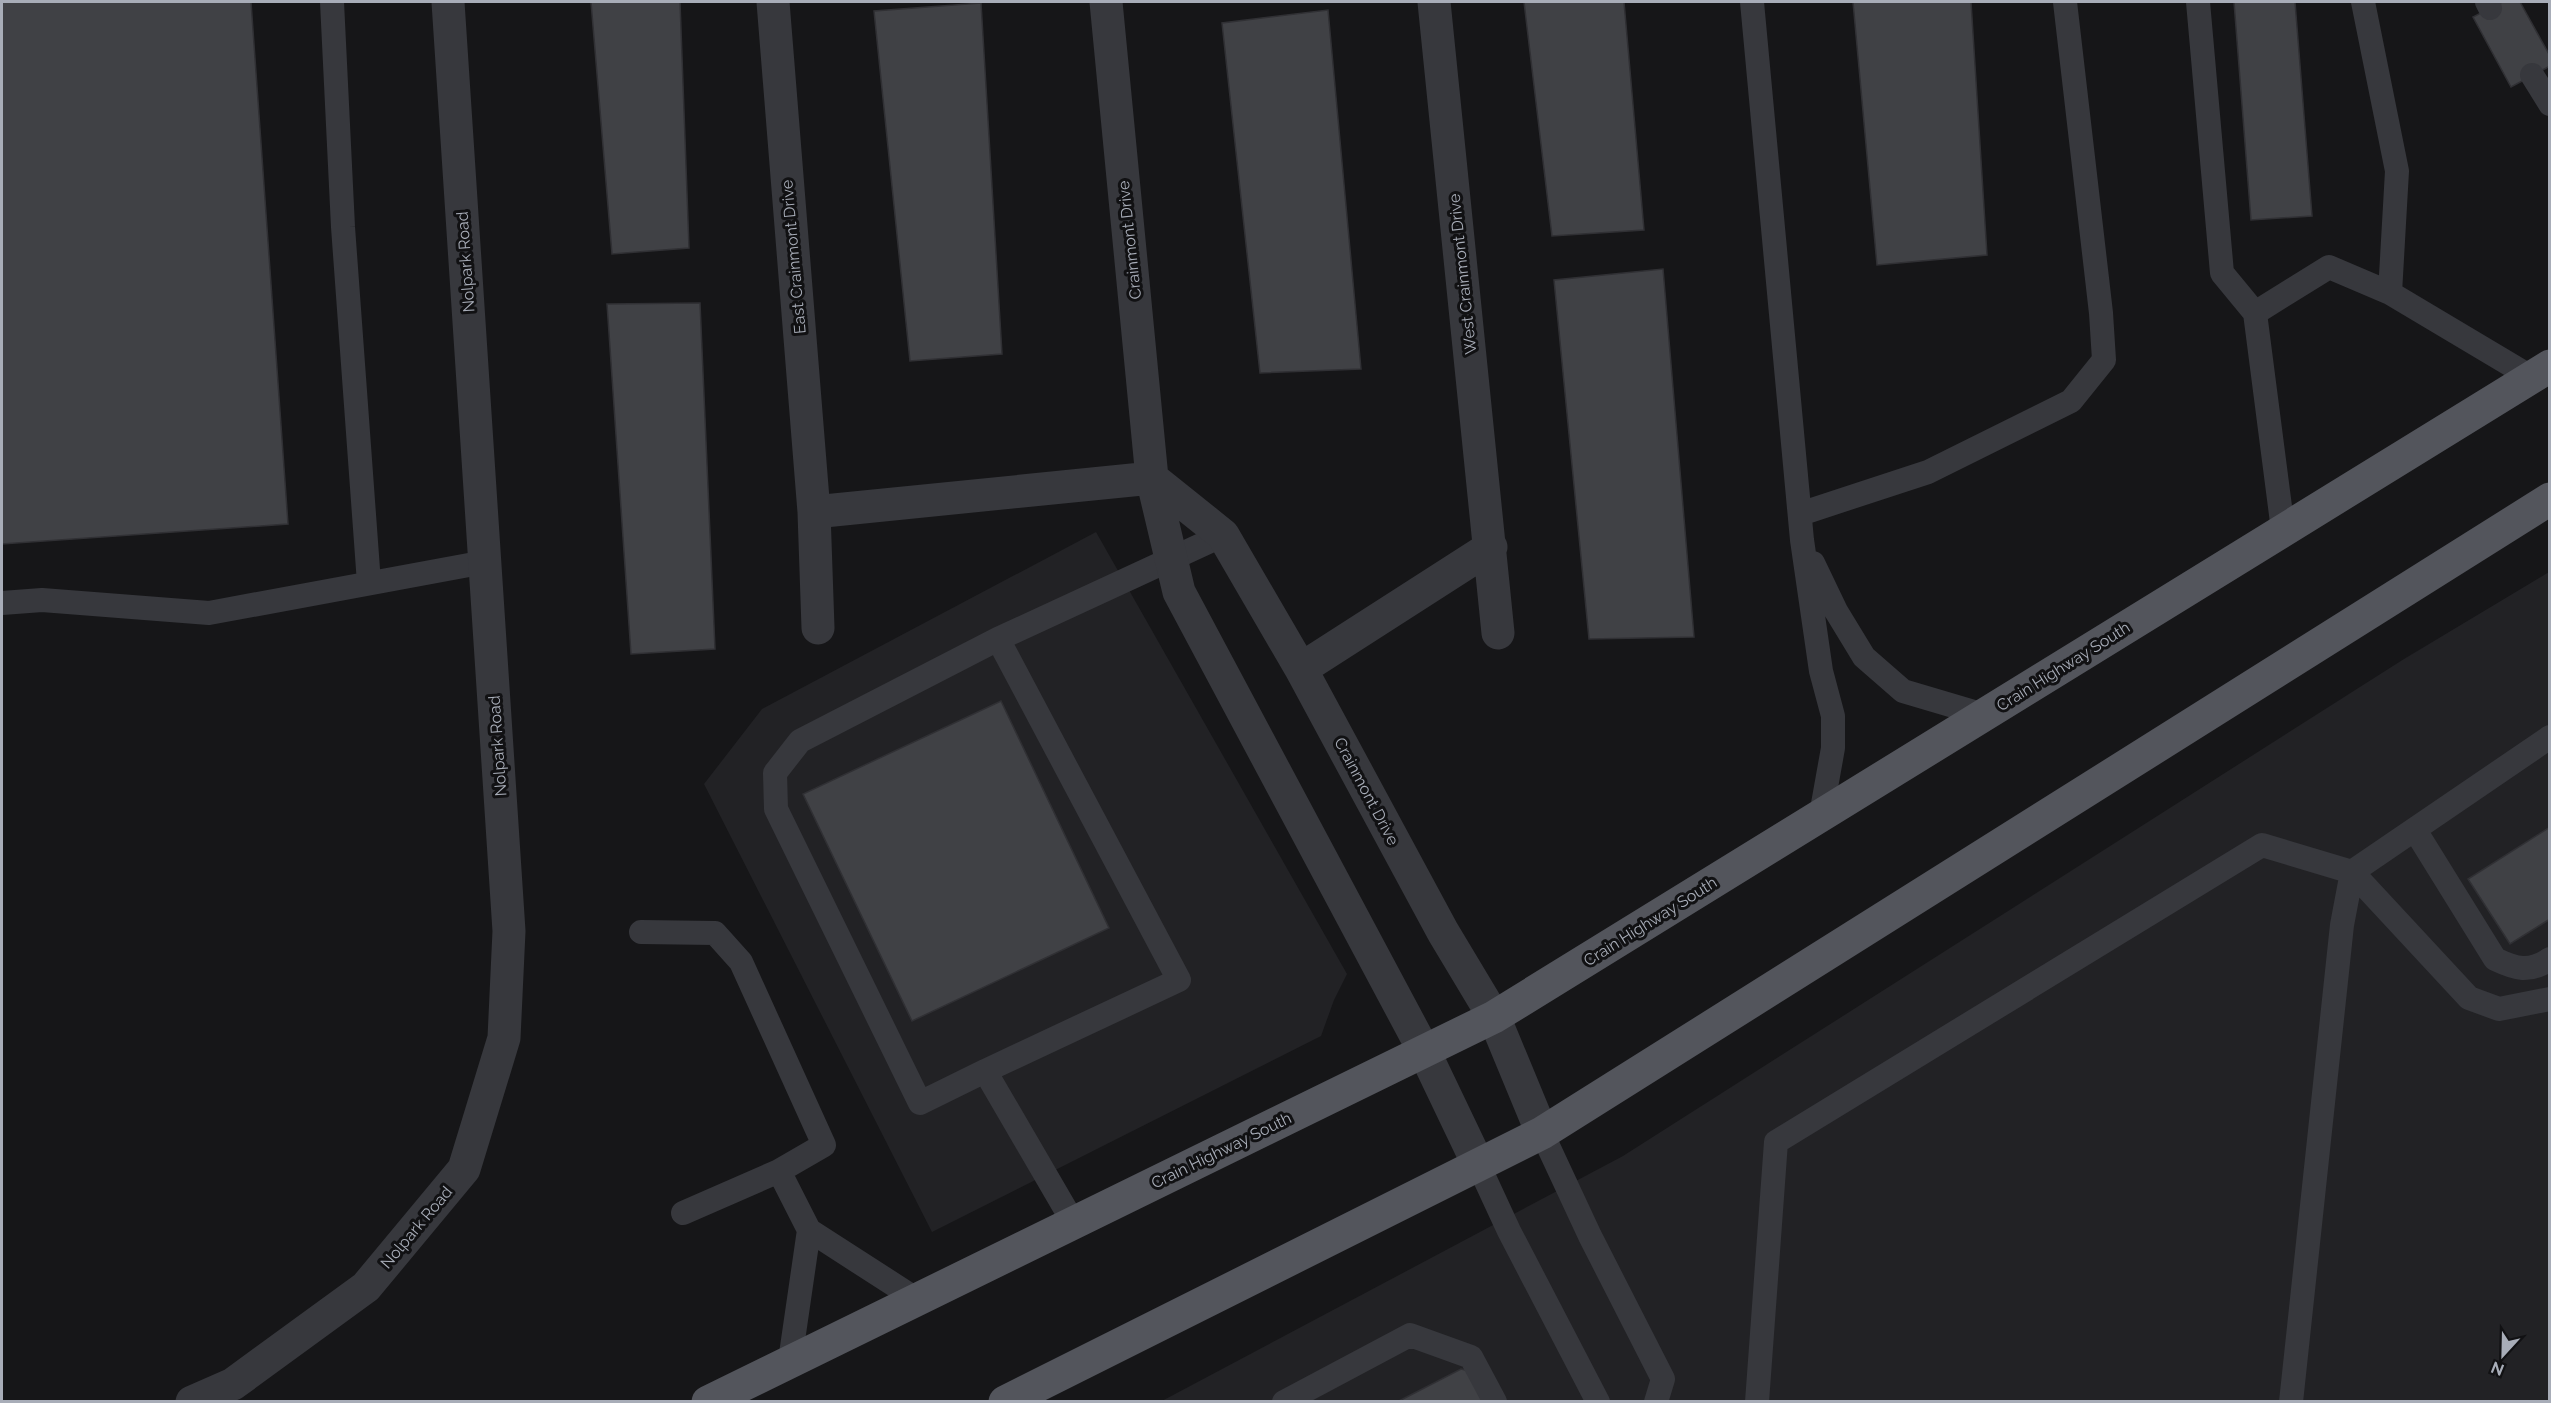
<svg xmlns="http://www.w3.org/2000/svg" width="2551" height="1403" font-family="Raleway,sans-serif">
<rect width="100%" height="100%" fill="#161618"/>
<path fill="#222225" d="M1096 532 1347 974 1334 1000 1321 1036 932 1232 704 784 762 709Z
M2549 572V1401L1160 1402 1623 1156 2404 659Z"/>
<path fill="#404145" stroke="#303034" stroke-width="1.5" d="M2 2H251L288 524 2 544Z
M591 2H680L689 248 612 254Z
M1524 2H1624L1644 230 1552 236Z
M1853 2H1971L1987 255 1877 265Z
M2234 2H2295L2312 216 2251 220Z
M2502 2H2520L2550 56V66L2511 87 2473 17Z
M981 3 1002 354 910 361 874 11Z
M1328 10 1361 369 1260 373 1222 23Z
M1663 269 1694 637 1589 639 1554 280Z
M700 303 715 649 631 654 607 304Z
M1001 701 1109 928 912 1021 803 794Z
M2550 827V919L2510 944 2468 879Z
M1461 1369 1469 1371 1484 1402H1397Z"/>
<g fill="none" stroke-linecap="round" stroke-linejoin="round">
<path stroke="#37383d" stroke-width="24" d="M332 2 343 227 369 583
M1752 2 1802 540 1821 671 1833 716V748L1821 815
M2198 2 2222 273 2255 313
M2363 2 2397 171 2390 293
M2487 2 2490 8
M2532 75 2550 104
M1800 514 1928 472 2071 401 2104 360 2101 313 2065 2
M2283 530 2255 313 2329 267 2390 293 2531 377
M1813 563 1836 611 1864 657 1903 691 1984 715
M2 603 42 600 209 613 485 562
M2415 830 2495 959C2516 969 2529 973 2550 959
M641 932 715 933 741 962 824 1145 779 1171
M985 1071 920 1103 776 809 775 773 800 741 998 639
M1542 1133 1590 1236 1663 1379 1656 1402
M1478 1164 1509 1231 1598 1402
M683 1213 779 1171 809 1230 916 1299
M1073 1222 985 1071 1179 980 998 639 1223 535
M790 1361 809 1230
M1284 1402 1410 1335 1471 1357 1495 1402
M1757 1402 1776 1142 2262 845 2352 872 2469 998 2499 1009 2550 999
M2291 1402 2342 925 2352 872 2550 737"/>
<path stroke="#37383d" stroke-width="33" d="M773 2 814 512 818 628
M1106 2 1152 478 1179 592 1424 1051 1478 1164
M1434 2 1498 633
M1152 478 1223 535 1301 669 1443 932 1494 1017 1542 1133
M814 512 1152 478
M1301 669 1491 547
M192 1402 233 1384 366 1287 464 1169 504 1038 509 931 448 2"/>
<path stroke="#53555c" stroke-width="33" d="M708 1402 1494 1017 2550 366
M1005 1402 1542 1133 2550 499"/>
</g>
<g text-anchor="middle" stroke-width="6" stroke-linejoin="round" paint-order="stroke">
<g font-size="16" fill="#a8adb8" stroke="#111113">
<text transform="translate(1129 240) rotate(-96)" y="6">Crainmont Drive</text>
<text transform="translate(793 257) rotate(-95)" y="6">East Crainmont Drive</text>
<text transform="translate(465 262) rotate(-94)" y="6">Nolpark Road</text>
<text transform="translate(1462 274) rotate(-96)" y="6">West Crainmont Drive</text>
<text transform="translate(2063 666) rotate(-32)" y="6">Crain Highway South</text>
<text transform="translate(497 746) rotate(-94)" y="6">Nolpark Road</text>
<text transform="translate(1367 791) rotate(62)" y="6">Crainmont Drive</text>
<text transform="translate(1650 921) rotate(-32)" y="6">Crain Highway South</text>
<text transform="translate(1221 1150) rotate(-26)" y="6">Crain Highway South</text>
<text transform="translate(416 1227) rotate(-50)" y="6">Nolpark Road</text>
</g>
</g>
<rect width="2551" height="1403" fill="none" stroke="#a8adb8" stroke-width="6"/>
<g transform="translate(2503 1355) rotate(202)" stroke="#111113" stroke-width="4.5" paint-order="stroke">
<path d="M0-4.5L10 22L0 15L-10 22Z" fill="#a8adb8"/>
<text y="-9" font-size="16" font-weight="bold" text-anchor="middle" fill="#a8adb8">N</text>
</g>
</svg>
